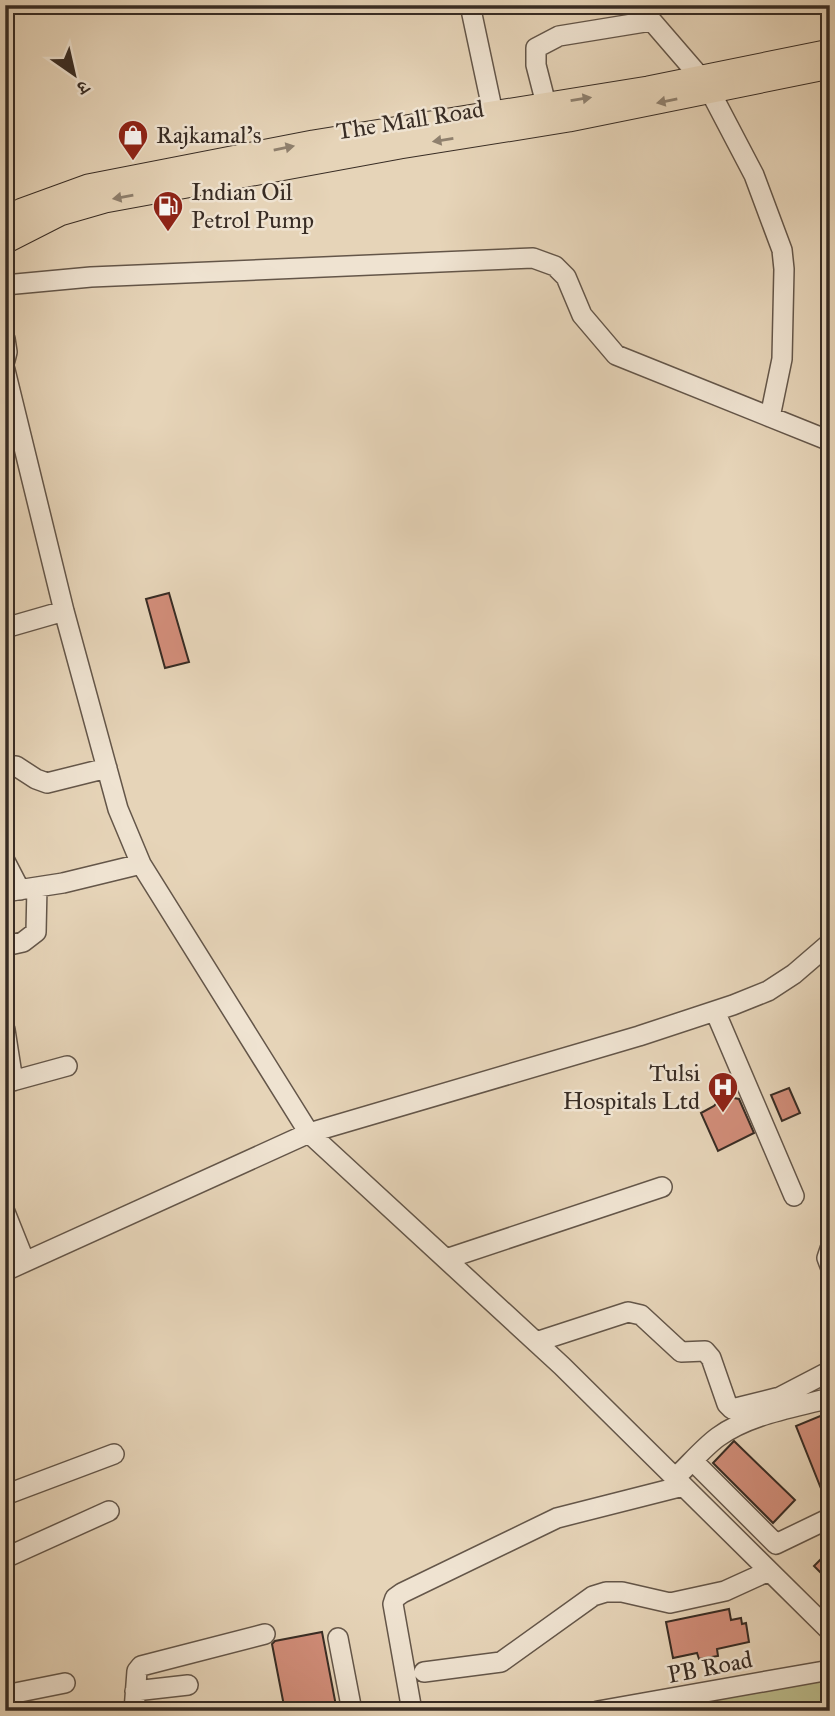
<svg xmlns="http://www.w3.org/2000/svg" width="835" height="1716" font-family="'IM FELL Great Primer','Noto Serif Devanagari',serif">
<rect width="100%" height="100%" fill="#e6d4b8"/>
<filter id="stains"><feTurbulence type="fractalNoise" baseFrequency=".00286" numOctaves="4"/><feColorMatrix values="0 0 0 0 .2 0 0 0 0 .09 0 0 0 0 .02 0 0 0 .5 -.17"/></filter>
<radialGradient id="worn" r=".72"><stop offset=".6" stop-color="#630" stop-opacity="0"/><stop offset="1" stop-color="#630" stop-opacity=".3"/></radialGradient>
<path fill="#bbbb8b" stroke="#7a7458" stroke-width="2" d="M830 1668V1711H540Z"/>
<path fill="#d18d79" stroke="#382c24" stroke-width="2" d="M169 593 189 662 165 668 146 599Z
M789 1088 800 1113 782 1121 771 1095Z
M723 1096 739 1099 754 1133 718 1151 701 1113 714 1106Z
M830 1412V1506H828L796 1426Z
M734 1441 795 1500 773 1523 713 1463Z
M830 1550V1582L814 1566Z
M729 1609 731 1620 741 1618 742 1624 746 1623 749 1642 717 1649 718 1656 699 1659 697 1653 673 1658 666 1622Z
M322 1632 337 1711H285L272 1644 275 1641Z"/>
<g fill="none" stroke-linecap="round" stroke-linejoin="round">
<g stroke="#645649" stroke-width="22">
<path id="minor" d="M470 5 493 113
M638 5 701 78
M711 93 754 175 782 250 784 269 782 359 770 417
M546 104 536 65V48L559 36 651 21
M5 285 91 277 533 258 555 266 566 277 582 315 616 355 830 441
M5 339 7 352 5 360
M5 370 64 611 118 809 141 864 309 1133 562 1366 830 1631
M5 628 64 611
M5 767 16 766 36 779 47 783 107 768
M5 861 20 890
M5 892 63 883 141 864
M5 946 23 942 36 932 37 887
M715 1011 794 1196
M5 1030 13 1081
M5 1083 67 1066
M5 1212 25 1262
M830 1249 827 1258 830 1266
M446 1259 662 1187
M5 1271 309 1133 639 1036 733 1005 768 991 794 974 830 943
M536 1342 628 1312 641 1315 681 1352 705 1351 711 1358 727 1404 732 1409 780 1397 830 1371
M693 1461 776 1544 830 1518
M675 1478C689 1465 703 1448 718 1437 750 1414 793 1408 830 1398
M5 1495 114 1454
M5 1558 109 1511
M338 1638 352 1711
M424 1672 501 1662 593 1596 606 1592H622L670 1603 725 1591 769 1571
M135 1691 188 1685
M5 1695 65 1683
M134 1711 137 1671 141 1666 265 1634
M412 1711 393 1604 395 1598 402 1593 557 1518 683 1486
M598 1711 830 1670"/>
</g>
<g stroke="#382c24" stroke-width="25">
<path id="major" d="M5 219 22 210 88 186 313 142 648 88 830 51
M5 242 60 214 105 201 400 147 569 120 830 67"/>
</g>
<use href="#minor" stroke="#efe3d1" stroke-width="19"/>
<use href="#major" stroke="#e6d4b8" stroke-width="23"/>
</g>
<defs><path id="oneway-solid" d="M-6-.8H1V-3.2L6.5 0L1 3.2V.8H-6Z" transform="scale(1.75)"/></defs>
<g fill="#8f806e">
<use href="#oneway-solid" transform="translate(581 99) rotate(-9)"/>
<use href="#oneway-solid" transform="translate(667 101) rotate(169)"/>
<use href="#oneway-solid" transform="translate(443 140) rotate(171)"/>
<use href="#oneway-solid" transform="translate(284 148) rotate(-11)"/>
<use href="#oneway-solid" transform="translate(123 197) rotate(170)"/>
</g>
<defs>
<g id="shop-pin" transform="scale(1.575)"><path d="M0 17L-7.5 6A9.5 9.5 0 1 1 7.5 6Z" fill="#8f2418" stroke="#efe3d1"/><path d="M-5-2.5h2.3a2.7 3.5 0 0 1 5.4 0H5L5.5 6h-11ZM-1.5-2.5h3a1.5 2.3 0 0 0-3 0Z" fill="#fff"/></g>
<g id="fuel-pin" transform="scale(1.575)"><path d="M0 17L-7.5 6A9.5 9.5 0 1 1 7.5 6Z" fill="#8f2418" stroke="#efe3d1"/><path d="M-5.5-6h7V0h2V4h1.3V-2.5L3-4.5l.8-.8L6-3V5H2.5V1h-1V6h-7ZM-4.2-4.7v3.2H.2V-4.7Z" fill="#fff"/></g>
<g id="hospital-pin" transform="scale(1.575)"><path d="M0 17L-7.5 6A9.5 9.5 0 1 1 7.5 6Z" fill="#8f2418" stroke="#efe3d1"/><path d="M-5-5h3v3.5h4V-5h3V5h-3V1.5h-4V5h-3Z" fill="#fff"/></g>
</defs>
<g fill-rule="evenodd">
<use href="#shop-pin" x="133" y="135"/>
<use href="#fuel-pin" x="168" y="206"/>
<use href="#hospital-pin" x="723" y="1087"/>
</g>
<g text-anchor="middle" stroke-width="5" stroke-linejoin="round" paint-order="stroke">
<g font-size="24" fill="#382c24" stroke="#efe3d1">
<text transform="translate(410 120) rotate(-9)" y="8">The Mall Road</text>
<text transform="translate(710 1667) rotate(-11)" y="8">PB Road</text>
</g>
<g font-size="24" fill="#382c24" stroke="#efe3d1" text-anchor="start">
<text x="156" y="143">Rajkamal's</text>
<text x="191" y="200">Indian Oil<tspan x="191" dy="28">Petrol Pump</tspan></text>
<text x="700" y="1081" text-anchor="end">Tulsi<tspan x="700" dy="28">Hospitals Ltd</tspan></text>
</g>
</g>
<rect width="835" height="1716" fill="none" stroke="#e6d4b8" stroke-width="28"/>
<rect x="7" y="7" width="821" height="1702" fill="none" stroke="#382c24" stroke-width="3.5"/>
<rect x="14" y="14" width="807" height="1688" fill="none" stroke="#382c24" stroke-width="2"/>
<g transform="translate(74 74) rotate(146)" stroke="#efe3d1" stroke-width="5" paint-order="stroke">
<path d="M0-5L12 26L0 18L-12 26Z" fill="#382c24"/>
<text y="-10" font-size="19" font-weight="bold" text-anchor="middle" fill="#382c24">उ</text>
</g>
<rect width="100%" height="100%" filter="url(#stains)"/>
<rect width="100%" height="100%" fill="url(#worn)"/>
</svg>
